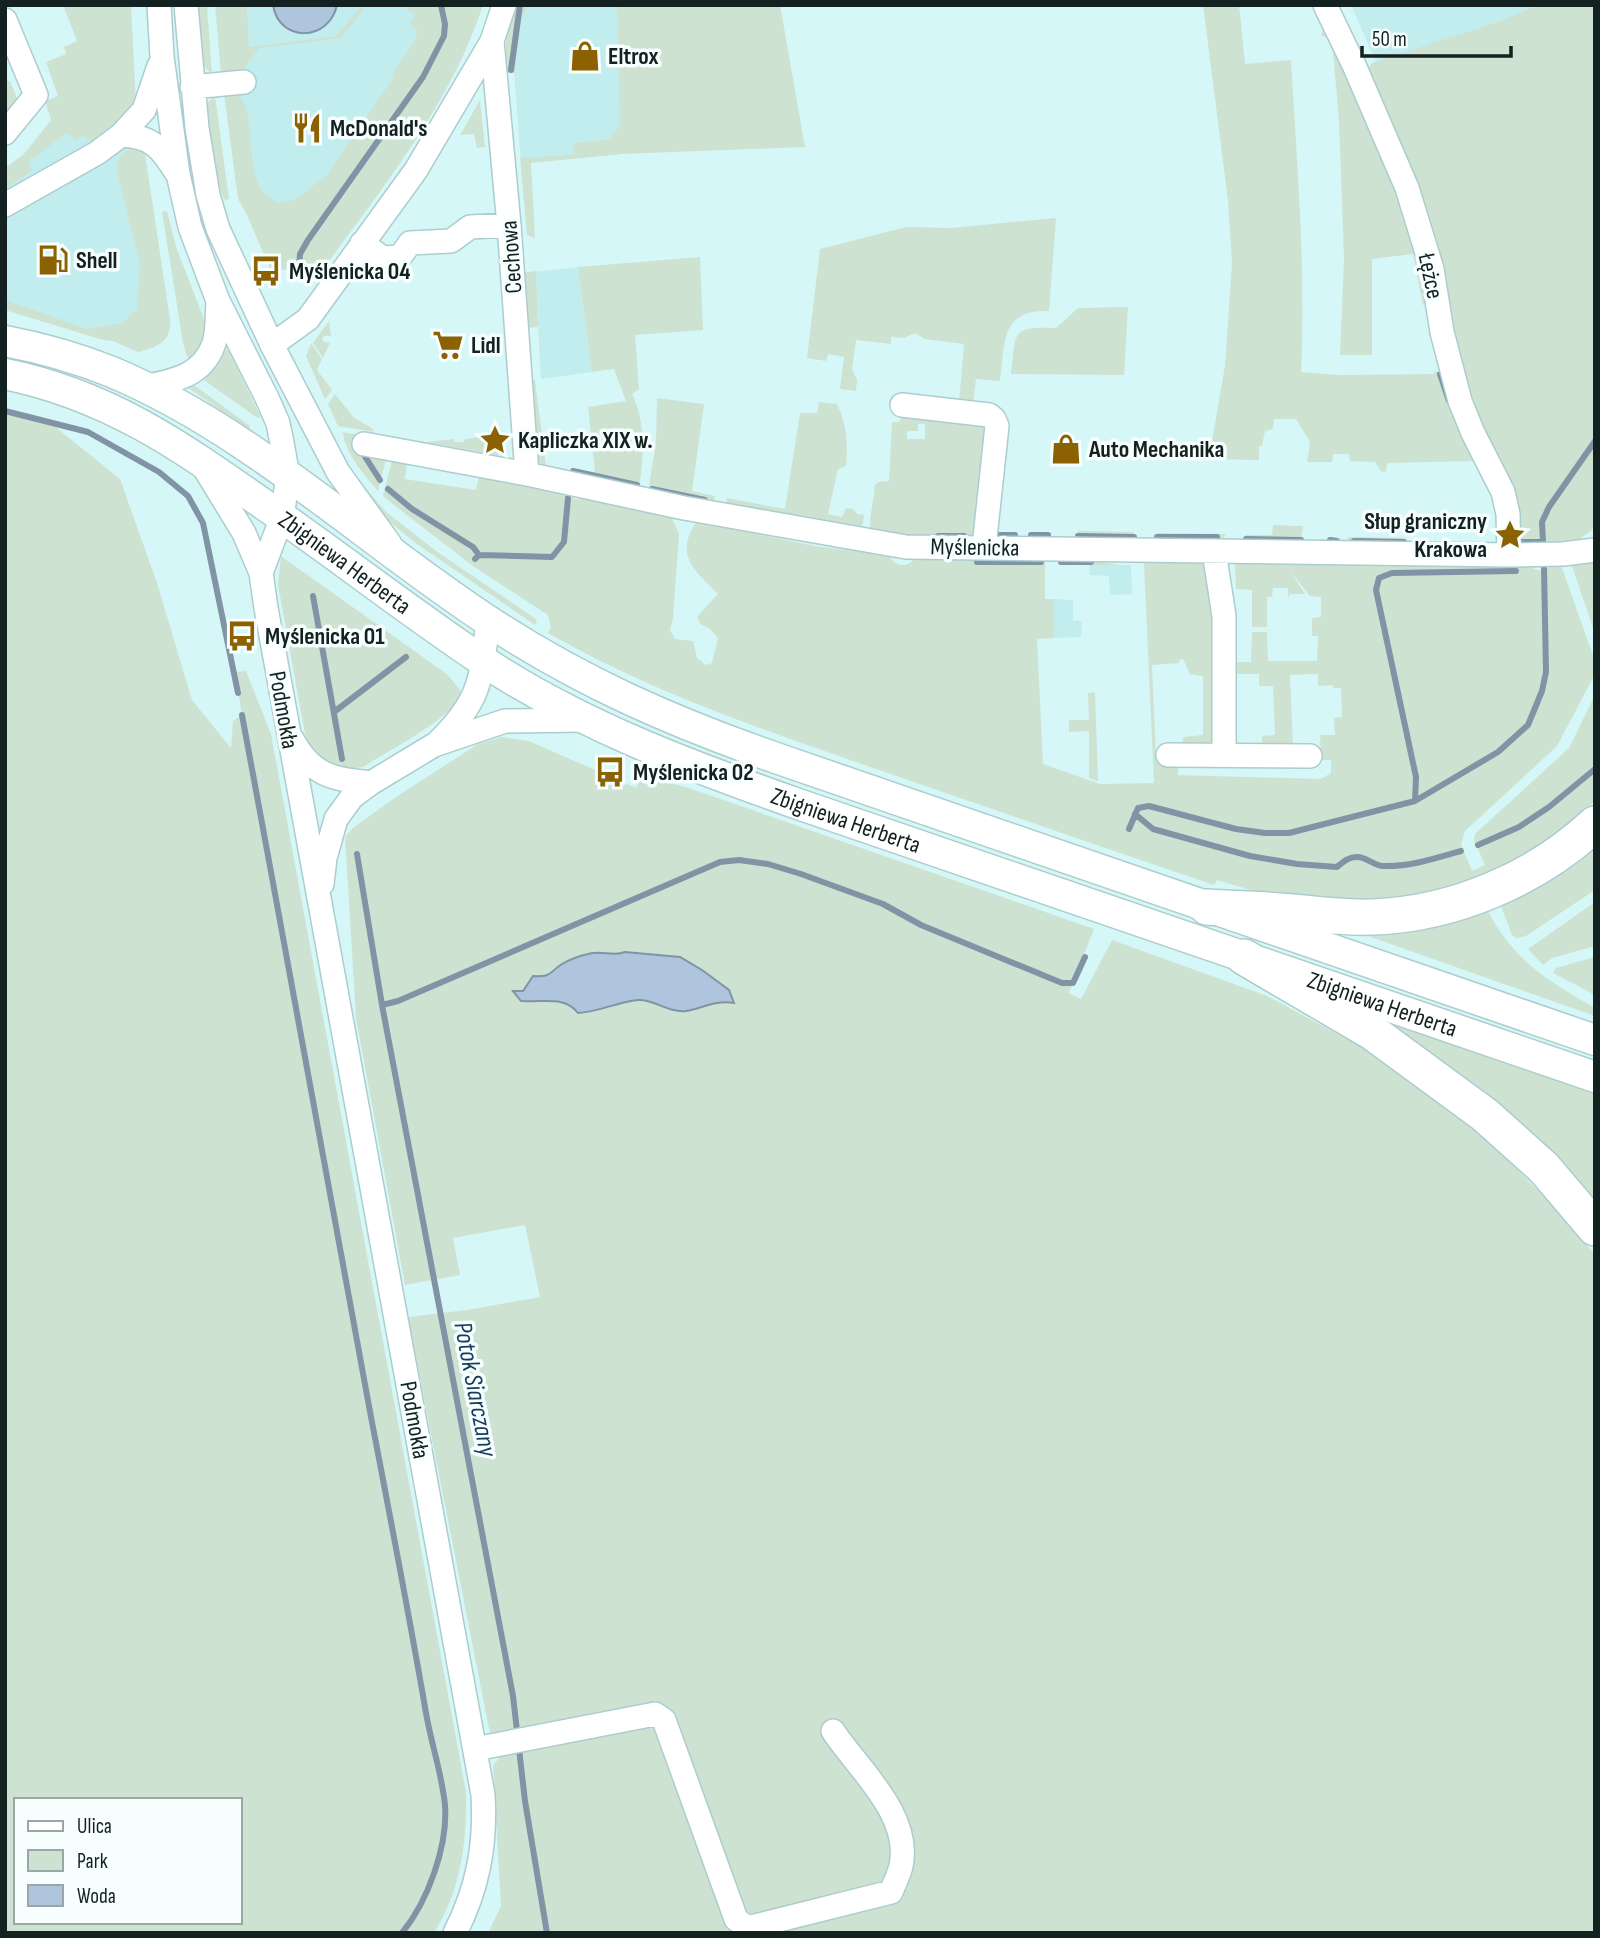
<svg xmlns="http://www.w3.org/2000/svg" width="1600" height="1938" font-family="'Sofia Sans Condensed',sans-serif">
<rect width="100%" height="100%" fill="#d5f7f8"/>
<path fill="#c1edef" d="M247 5H420V41L281 249 224 95 221 71H231L248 46Z
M531 5H617L622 154 521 163 514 70 520 20Z
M1351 5H1537L1505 19 1376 62Z
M126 97 156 307 147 327 95 336 5 304V172L23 159 53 123Z
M578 267 592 372 541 379 535 272Z
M1089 565H1131L1132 594 1110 595 1109 576 1090 575Z
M1054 599 1073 600V621H1082L1081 637 1054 638Z"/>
<path fill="#cee2d2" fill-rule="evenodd" d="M63 5H131L136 106 90 142 84 135 75 141 67 133 28 162 33 170 5 189V168L24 154 51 120 45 101 58 96 46 62 66 54 64 47 77 41Z
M196 5H207L212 75 201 62Z
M215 5H247L249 47 336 36 362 5H366L342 38 259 48 243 70 221 75Z
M401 5H483C450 107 378 193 316 279L304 268 271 271 247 215 238 199 224 93 238 94C262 120 237 187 278 202 300 204 308 187 325 177L392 80 393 73 416 39 417 29 410 23 415 15Z
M513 5H531L520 20 515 73H505L506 41Z
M617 5H780L805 147 622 154 531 163 535 238 527 235 520 158 573 155 574 143 608 140 620 126Z
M1203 5H1239L1245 64 1291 60C1297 164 1306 268 1301 372L1340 375 1434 374 1433 371 1441 373 1481 473 1474 461 1387 463 1386 472 1381 471 1375 462 1350 461 1349 454H1333L1332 462H1307L1310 442 1296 419H1274L1273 429 1265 431 1262 446H1259V460L1209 459 1225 366 1232 263 1228 200Z
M1537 5H1595V527C1568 551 1557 547 1524 546L1520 543 1484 444 1368 69 1372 63 1505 19Z
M1325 24 1418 237 1411 241 1413 252 1422 254 1430 305H1423L1413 254 1372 259V355H1340L1344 258 1339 120 1332 40 1321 35Z
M5 81H10L20 106 5 121Z
M215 96 229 199 225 200C211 172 210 139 206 109L207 103Z
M480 100 485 147 477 148 474 134 460 135Z
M144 147 170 319C172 342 157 347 138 352L113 341 103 340 5 310V300L87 329 124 323 137 308 140 263 116 169 121 154 132 148Z
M167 211 176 247 209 332 193 365 187 356 183 343 162 212Z
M1056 218 1049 311C1000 309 1005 344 1000 381L976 379 973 404 959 403 964 344 925 339 915 333 904 338 891 337V344L856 340 852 369 857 380 856 391 840 389 844 357 828 354 826 361 807 358 820 249 906 227 951 228Z
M700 257 703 330 635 335 639 389 632 394C646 423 644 456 639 488L578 476 577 470 595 472 588 407 626 401 614 369 592 372 578 267Z
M536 271 538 327 525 328 521 273Z
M1128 307 1124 375 1011 374C1016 332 1010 326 1056 328L1078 308Z
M329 321 331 336H324L322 339 324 342 330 343 323 358 313 343Z
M311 343 322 359 317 370 332 390 325 399 306 356Z
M228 348 229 351 261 418 256 417 204 380Z
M530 380H535L546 466 561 468 559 474 539 466 537 462Z
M194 385 250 426 249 430 187 387Z
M335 394 354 418 372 428 374 432 338 426 328 404Z
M657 398 704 404 692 491 715 496 713 506 648 492 656 442Z
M819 402 837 404C847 425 848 443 846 466L838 469 828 514 842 517 846 508 853 509 857 514 864 515 863 523 858 533 728 509 726 498 785 509 800 413H817Z
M5 410 43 417 120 479 157 583 192 700 231 748 233 721 242 715 235 672 246 671 271 734 466 1792C467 1842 461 1890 434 1933H5ZM16 1800H240V1922H16Z
M902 416 984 424 987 432 976 537 938 540 870 531C869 516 874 501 875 485L878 482 889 481 892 422H899ZM918 424H925V439H907V431H918Z
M324 419 349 469 385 511 436 551 536 619 537 622 535 625 414 542 377 511 349 478 318 420Z
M343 432 358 435 386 459 378 491C365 476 344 452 343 432Z
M502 434 503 440 494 437 491 441 503 449 501 453 497 455 426 442 454 439V442H464L465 439Z
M392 461 407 464 405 479 476 490 479 476 558 490V494L579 500 581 495 671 516 679 534 673 618 670 630 675 639 693 641 697 658 706 665 712 663 718 638 709 628 700 624 697 617 718 594C697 572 674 557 695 524L700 522 814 546 888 555C896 567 907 569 916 557L1045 558V599H1054V638L1037 639 1043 764 1100 784 1154 783 1144 564 1149 559H1203L1208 563 1215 601 1217 739 1212 745H1182L1183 737 1203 735V676L1190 674 1183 659 1179 660V663L1152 665 1156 758 1178 767V775L1321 779 1331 773V760H1321L1320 735H1335L1334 718 1342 717 1341 688H1333V685L1318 686V674L1290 675 1293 748 1262 747V736L1275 735 1273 686H1259V674H1236V662H1251L1252 632H1267L1268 661H1317L1318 636H1312V618L1321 617V597L1310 596 1290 571 1305 594H1290L1288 598V588H1273L1272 597H1267V627H1252V590L1236 589 1235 560 1525 563C1542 576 1541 568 1559 565L1562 568 1595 661V674L1557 746 1465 831 1461 845 1472 871 1485 865 1474 840 1475 834 1569 748 1595 695V801C1576 817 1557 834 1536 848 1467 894 1376 908 1295 899 1268 896 1242 887 1217 880L1214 885C1103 847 992 809 882 771 767 731 655 694 548 633L551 628 548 615 473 566 385 498 383 495Z
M1273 525 1303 526 1301 544 1246 543V535H1272Z
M1078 531 1134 532V541L1078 540Z
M1157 533 1226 534 1221 541 1157 540Z
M1348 537 1405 538 1404 546 1348 544Z
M281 556 448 675 463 694C444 724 395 746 365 766 339 775 314 758 305 734L278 585Z
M1061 558H1097L1102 562 1119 565H1062Z
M1595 560V634L1571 563Z
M1095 692 1098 781 1089 778V731L1069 732V720H1089L1088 693Z
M502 737 529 741 636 788 642 776 689 788 1094 929 1069 993 1081 999 1112 940 1267 996 1395 1065 1472 1122 1569 1223 1595 1255V1933H488L501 1906 493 1765 505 1752 491 1739 408 1317 467 1310 540 1297 525 1225 453 1238 460 1275 405 1285 356 1018 345 837 353 828 396 797 478 744Z
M1595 840V890L1526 936 1517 938 1512 935 1501 906 1488 911C1513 960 1549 982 1595 1008V1016L1348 929Z
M1595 902V946L1552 958 1543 965 1528 949Z
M1595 957V995L1553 973 1556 968Z
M1340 1004 1595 1094V1212Z"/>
<path fill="#aec5dd" stroke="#8094a5" stroke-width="2" d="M273 5H337C329 42 279 43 273 5Z
M625 952 680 957 702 970 729 990 734 1003C715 1000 703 1008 686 1011 668 1013 654 999 638 1000 617 1002 599 1012 578 1013 564 995 542 1003 521 1001L513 991H523L533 976C553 977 548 973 562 964 569 960 579 956 588 954 601 950 613 957 625 952Z"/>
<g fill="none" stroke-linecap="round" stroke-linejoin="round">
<path stroke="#8094a5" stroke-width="6" d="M511 70 520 5
M299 268 300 254 308 240 423 77 444 36 445 24 441 5
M1440 374 1449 401
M5 411 88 432 159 472 188 496 203 523 238 693
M364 455 380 480
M573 471 637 485
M388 489 412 509 473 547 479 555
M652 489 705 500
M997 535H1015
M1031 535H1048
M938 536H964
M1078 536 1134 537
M1157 537H1217
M1246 539 1301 540
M1330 540 1337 541
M1354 541 1404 542
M1522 542H1543L1542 522 1549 507 1595 441
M475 559 479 555 552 557 564 542 568 498
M977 562H1041
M1061 562H1091
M313 596 342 759
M334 712 406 657
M242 715C286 949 326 1184 371 1417 390 1516 409 1614 426 1713 431 1743 442 1774 445 1805 448 1846 428 1901 402 1933
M1415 801 1416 777 1376 590 1379 578 1392 573 1516 571
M1135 814 1153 829 1250 856 1297 864 1337 867C1343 862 1348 857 1357 857 1367 857 1374 866 1383 866 1409 867 1437 858 1461 851
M1129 829 1138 808 1149 806 1236 829 1265 833H1289L1415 801 1498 752 1528 725 1542 691 1546 672 1544 568
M1478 845 1519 827 1549 807 1595 769
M357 854 382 1005 513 1696 525 1801 547 1933
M382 1005 398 1001 720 862 739 860 768 864 801 874 883 904 921 925 1062 983H1073L1085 957"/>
<g stroke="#accdcf" stroke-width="26">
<path id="minor" d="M159 5 162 57 178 174 190 227 218 301 267 398 278 423 282 443 288 476 282 517 261 573 266 608 483 1795C486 1845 478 1888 455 1933
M186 5 197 128 208 195 218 229 272 345 338 472 390 544
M1325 5 1354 65 1407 188 1432 269 1442 332 1460 401 1473 433 1503 492 1508 514 1509 555
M5 20 36 95 5 133
M492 41 509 225 527 474
M192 87 244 82
M121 135C152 136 161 148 176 172
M5 205 97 153 121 135 144 110 159 66
M362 243 383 258 400 257 410 243 451 241 470 227 509 225
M272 345 308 319 416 170 492 41 504 5
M144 387C172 381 201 377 213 346 218 334 217 315 218 301
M902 405 989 415 994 419 997 426 984 547
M364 444 527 474 684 508 906 547 1509 555 1563 554 1595 550
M203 466 244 533 261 573
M1214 551 1224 616V755
M292 739C312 776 332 779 371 783
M439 741C482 699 481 678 488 621
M1168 755 1310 756
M322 884 325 858 336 819 352 797 371 783 434 745 505 721 583 720
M475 1749 655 1714 664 1720 736 1919 747 1928 891 1892C894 1884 899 1875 901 1866 912 1815 858 1769 833 1731"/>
</g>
<g stroke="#accdcf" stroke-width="33">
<g id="major">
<path d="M5 341C42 348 77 358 112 372 248 429 366 541 490 622 581 682 673 722 776 758L1595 1040"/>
<path id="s1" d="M5 374C108 395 179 445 263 504 337 555 408 611 483 661 582 726 690 766 801 805L1595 1077"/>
</g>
</g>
<g stroke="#accdcf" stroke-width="38">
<path id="highway" d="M1207 907C1236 909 1265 909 1293 912 1320 915 1346 918 1373 917 1454 914 1536 879 1595 824
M1244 957 1372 1032 1485 1115 1544 1168 1595 1228"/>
</g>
<use href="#minor" stroke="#fff" stroke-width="23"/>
<use href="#major" stroke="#fff" stroke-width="30"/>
<use href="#highway" stroke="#fff" stroke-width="35"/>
</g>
<defs>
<g id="shop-bare" transform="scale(2.415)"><path d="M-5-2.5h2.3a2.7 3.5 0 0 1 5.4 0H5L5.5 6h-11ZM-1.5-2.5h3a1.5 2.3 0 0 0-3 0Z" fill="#8b6102" stroke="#f7fefe" stroke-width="2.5" paint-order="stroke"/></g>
<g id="restaurant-bare" transform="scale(2.415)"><path d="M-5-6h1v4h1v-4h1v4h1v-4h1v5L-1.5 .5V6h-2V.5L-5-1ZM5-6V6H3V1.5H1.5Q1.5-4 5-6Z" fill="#8b6102" stroke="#f7fefe" stroke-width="2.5" paint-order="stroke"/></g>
<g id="fuel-bare" transform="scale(2.415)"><path d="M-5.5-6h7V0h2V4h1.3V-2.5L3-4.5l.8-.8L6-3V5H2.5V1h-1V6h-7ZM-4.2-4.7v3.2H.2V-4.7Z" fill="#8b6102" stroke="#f7fefe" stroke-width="2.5" paint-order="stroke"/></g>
<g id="bus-bare" transform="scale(2.415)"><path d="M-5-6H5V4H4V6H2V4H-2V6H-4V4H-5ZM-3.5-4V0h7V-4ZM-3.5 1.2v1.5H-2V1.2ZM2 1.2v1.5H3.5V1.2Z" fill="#8b6102" stroke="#f7fefe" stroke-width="2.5" paint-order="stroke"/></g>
<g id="supermarket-bare" transform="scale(2.415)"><path d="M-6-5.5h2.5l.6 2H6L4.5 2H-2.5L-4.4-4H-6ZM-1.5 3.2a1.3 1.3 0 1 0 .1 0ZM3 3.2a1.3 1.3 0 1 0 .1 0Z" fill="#8b6102" stroke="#f7fefe" stroke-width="2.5" paint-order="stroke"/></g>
<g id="sight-bare" transform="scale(2.415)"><path d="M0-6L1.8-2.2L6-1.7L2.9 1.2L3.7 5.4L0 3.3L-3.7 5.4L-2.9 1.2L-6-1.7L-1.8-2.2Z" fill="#8b6102" stroke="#f7fefe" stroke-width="2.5" paint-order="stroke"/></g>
</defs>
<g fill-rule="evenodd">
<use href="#shop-bare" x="585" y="56"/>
<use href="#restaurant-bare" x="307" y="128"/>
<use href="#fuel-bare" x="53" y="260"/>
<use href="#bus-bare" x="266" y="271"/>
<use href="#supermarket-bare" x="448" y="345"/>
<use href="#sight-bare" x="495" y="440"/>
<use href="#shop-bare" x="1066" y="449"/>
<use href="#sight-bare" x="1510" y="535"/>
<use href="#bus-bare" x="242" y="636"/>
<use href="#bus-bare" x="610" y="772"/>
</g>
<g text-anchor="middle" stroke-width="7" stroke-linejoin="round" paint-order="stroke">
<g font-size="24" font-weight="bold" fill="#142121" stroke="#f7fefe" text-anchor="start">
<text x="608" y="64">Eltrox</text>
<text x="330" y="136">McDonald's</text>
<text x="76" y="268">Shell</text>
<text x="289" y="279">Myślenicka 04</text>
<text x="471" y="353">Lidl</text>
<text x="518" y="448">Kapliczka XIX w.</text>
<text x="1089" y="457">Auto Mechanika</text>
<text x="1487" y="529" text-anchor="end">Słup graniczny<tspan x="1487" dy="28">Krakowa</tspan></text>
<text x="265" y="644">Myślenicka 01</text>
<text x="633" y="780">Myślenicka 02</text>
</g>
<g font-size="24" fill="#142121" stroke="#f7fefe">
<text transform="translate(511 257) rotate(-94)" y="8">Cechowa</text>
<text transform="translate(1431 276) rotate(78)" y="8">Łężce</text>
<text transform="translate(975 547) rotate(1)" y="8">Myślenicka</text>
<text dy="8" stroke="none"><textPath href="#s1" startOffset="392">Zbigniewa Herberta</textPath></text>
<text transform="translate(284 710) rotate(80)" y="8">Podmokła</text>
<text dy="8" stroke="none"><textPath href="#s1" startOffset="959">Zbigniewa Herberta</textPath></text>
<text dy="8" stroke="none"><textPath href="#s1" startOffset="1526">Zbigniewa Herberta</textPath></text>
<text transform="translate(415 1420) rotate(80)" y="8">Podmokła</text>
</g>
<g font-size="26" font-style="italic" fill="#163b5d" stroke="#f7fefe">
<text transform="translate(476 1389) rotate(79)" y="9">Potok Siarczany</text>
</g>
</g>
<rect width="1600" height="1938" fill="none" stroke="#142121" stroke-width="14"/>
<rect x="14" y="1798" width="228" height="126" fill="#f7fefe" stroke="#9ca6a6" stroke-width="2"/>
<rect x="28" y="1821" width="35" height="10" fill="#ffffff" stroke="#9ca6a6" stroke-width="2"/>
<text x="77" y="1833" font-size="21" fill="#142121">Ulica</text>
<rect x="28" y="1850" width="35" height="21" fill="#cee2d2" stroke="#9ca6a6" stroke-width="2"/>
<text x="77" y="1868" font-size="21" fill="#142121">Park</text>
<rect x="28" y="1885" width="35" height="21" fill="#aec5dd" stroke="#9ca6a6" stroke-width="2"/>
<text x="77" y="1903" font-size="21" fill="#142121">Woda</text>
<path d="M1362 46v10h149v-10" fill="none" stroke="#142121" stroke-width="3.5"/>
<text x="1372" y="46" font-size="21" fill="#142121" stroke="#f7fefe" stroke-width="5" paint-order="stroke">50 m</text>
</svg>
